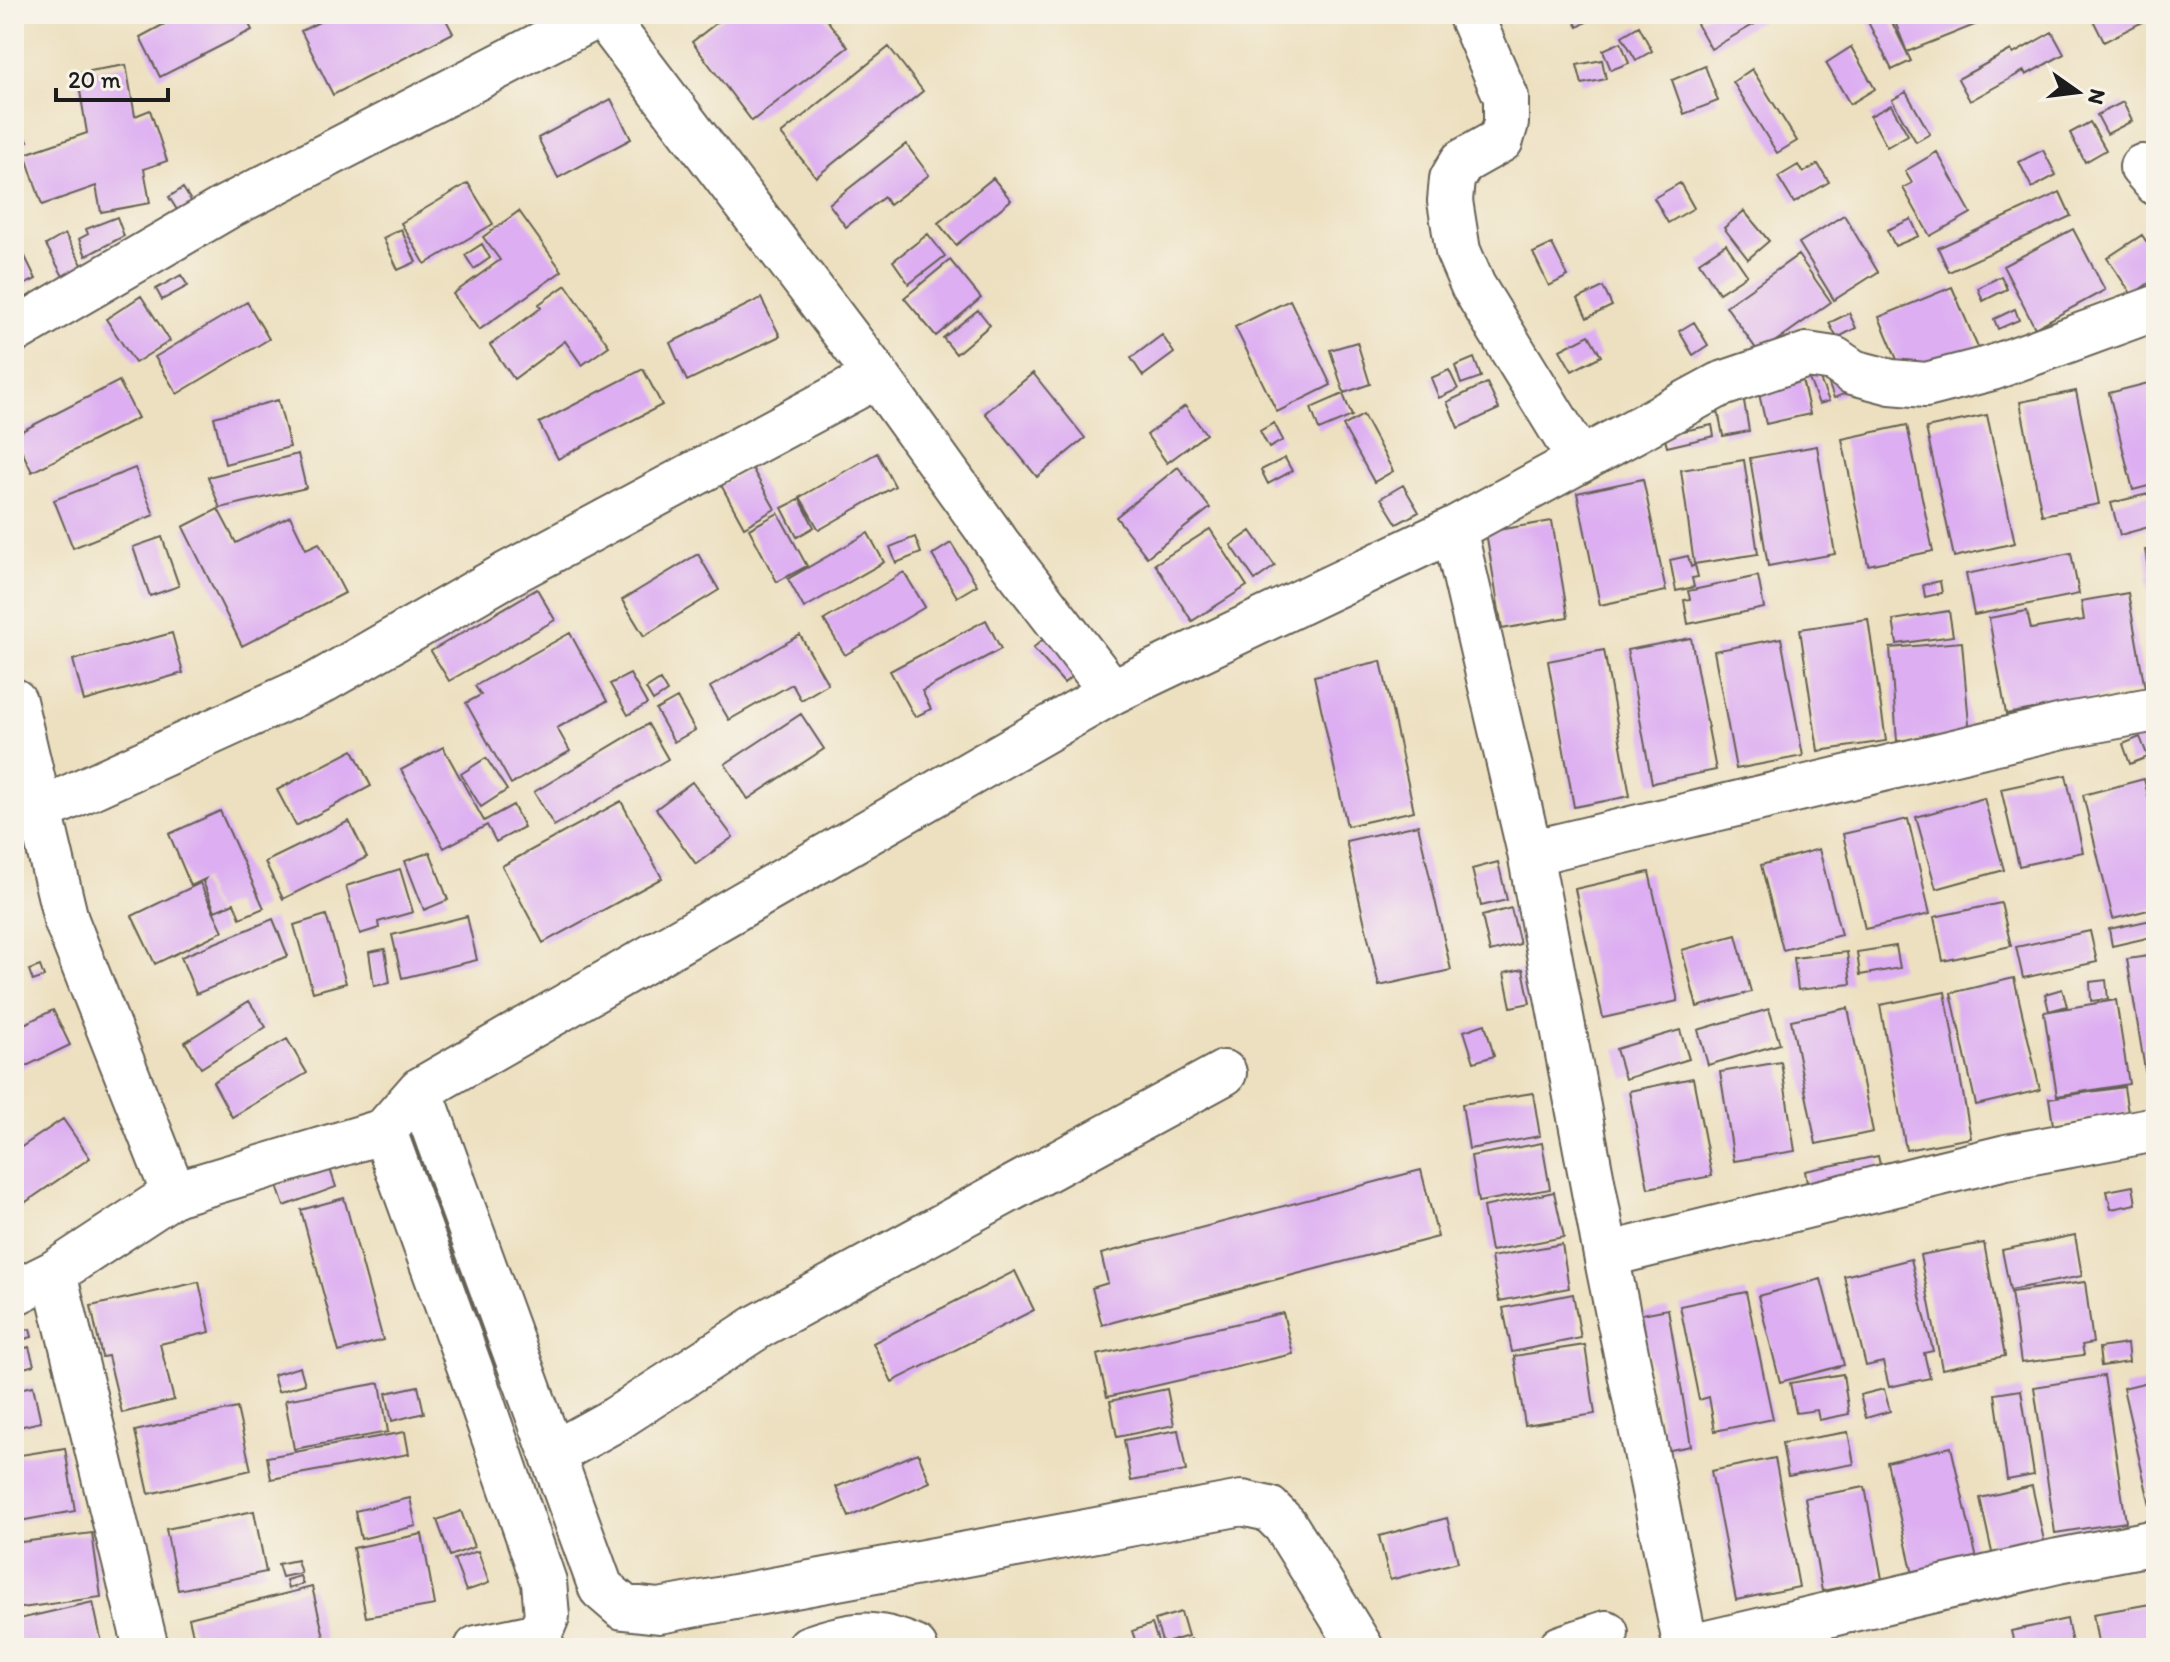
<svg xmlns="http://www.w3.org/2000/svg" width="2170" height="1662" font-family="Itim,sans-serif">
<rect width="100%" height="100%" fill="#f7f3e8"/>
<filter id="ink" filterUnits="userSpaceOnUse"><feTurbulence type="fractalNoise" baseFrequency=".0125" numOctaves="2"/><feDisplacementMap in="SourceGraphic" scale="16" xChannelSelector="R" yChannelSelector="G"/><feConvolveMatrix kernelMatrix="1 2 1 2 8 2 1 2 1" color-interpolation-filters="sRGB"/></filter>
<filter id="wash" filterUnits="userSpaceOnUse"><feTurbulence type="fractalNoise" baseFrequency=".006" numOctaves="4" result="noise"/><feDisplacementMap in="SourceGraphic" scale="32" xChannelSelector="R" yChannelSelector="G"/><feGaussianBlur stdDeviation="1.8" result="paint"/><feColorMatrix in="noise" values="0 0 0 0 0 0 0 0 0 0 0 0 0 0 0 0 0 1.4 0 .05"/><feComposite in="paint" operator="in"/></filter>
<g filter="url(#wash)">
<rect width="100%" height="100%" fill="#ede0c0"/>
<g id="blocks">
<path fill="#ddaef2" d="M183 14H244L252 30 160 77 140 37Z
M335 14H443L453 33 333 95 301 31Z
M728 14H822L848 47 752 121 692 42Z
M1570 14H1599L1578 27Z
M1710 14H1772L1711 49 1696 22Z
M1870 14H1888L1911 61 1892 70 1865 16Z
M1892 14H2002L1907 52Z
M2090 14H2156V15L2104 42Z
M1639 26 1652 51 1636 60 1622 36Z
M2052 32 2064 54 2026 75 2024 71 1970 101 1958 79 2011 50 2013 54Z
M1621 42 1629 63 1611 70 1603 50Z
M889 47 923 91 816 177 781 134Z
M1851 47 1875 89 1850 104 1826 63Z
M1602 60 1606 79 1582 84 1577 65Z
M126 65 135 116 150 110 167 161 144 169 150 203 101 212 96 186 42 205 25 154 87 133 77 73Z
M1705 66 1718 101 1684 114 1672 80Z
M1752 69 1797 141 1777 153 1733 82Z
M1906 92 1930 134 1916 142 1892 100Z
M611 99 631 139 558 178 538 138Z
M2123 102 2132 121 2107 134 2097 115Z
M1891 105 1908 135 1887 147 1870 116Z
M14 118 28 141 14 149Z
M2090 122 2106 150 2085 162 2070 133Z
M906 144 929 175 889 205 884 197 846 227 829 204Z
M2043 150 2056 175 2032 188 2019 162Z
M1937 152 1971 213 1930 236 1903 188 1912 183 1905 171Z
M1818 164 1829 182 1794 203 1778 177 1798 165 1803 173Z
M993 178 1011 200 956 245 938 223Z
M468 183 493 224 425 264 401 223Z
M1680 183 1694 208 1668 223 1654 198Z
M183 188 193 204 179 213 169 197Z
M2060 192 2071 216 1949 272 1938 248Z
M519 211 562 271 479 330 453 294 500 260 483 237Z
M1744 211 1769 241 1748 259 1724 228Z
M1844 215 1878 272 1834 300 1799 243Z
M117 217 124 236 86 256 79 239 88 234 86 229Z
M1911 219 1919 236 1895 246 1887 230Z
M401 229 416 262 398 270 383 238Z
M2073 229 2105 290 2035 328 2003 266Z
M14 234 36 279 14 290Z
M65 234 84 268 64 278 46 245Z
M928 234 945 256 909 284 893 261Z
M2142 235 2156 256V278L2132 295 2107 258Z
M482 244 490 258 474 269 465 255Z
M1552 244 1568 276 1549 286 1533 253Z
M1726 244 1747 275 1719 293 1699 262Z
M1798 255 1831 302 1759 353 1726 306Z
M950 260 981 298 936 336 904 298Z
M181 275 188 286 162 300 156 289Z
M2001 276 2007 289 1983 301 1978 288Z
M566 285 609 346 582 365 565 341 514 379 490 345 541 308 539 304Z
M1603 287 1612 306 1587 318 1578 299Z
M1952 287 1979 350 1906 381 1879 317Z
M141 296 170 341 135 363 106 319Z
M761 298 780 336 687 381 670 343Z
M1290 300 1331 385 1277 412 1235 327Z
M247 302 269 339 177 394 155 357Z
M2015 309 2019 320 1998 329 1994 319Z
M978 310 990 325 956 354 943 338Z
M1849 313 1856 328 1837 338 1829 323Z
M1694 322 1708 345 1693 355 1679 331Z
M1162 335 1174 353 1143 376 1131 358Z
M1589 335 1601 356 1572 371 1560 350Z
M1357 342 1370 384 1344 393 1330 350Z
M1474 358 1481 377 1461 384 1455 366Z
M643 369 662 405 558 459 539 423Z
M1449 370 1458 389 1439 398 1431 378Z
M1816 370 1829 401 1819 404 1807 374Z
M1800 371 1810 414 1766 424 1756 381Z
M1033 373 1085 438 1037 477 985 413Z
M1838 378 1844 394 1834 398 1828 382Z
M119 381 138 418 32 472 14 435Z
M2156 381V484L2133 490 2109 393Z
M1487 383 1499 409 1458 428 1447 402Z
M2076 391 2099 504 2042 515 2020 402Z
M1343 394 1352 416 1319 430 1311 408Z
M278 400 290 447 225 464 214 417Z
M1744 401 1749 431 1723 436 1717 406Z
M1185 406 1206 434 1167 463 1147 435Z
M1363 415 1393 471 1374 482 1343 426Z
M1987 415 2015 543 1954 557 1926 428Z
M1274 423 1283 440 1269 448 1260 431Z
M1712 425 1714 436 1667 447 1664 435Z
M1907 425 1933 551 1868 565 1842 439Z
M1817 446 1835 554 1768 566 1750 458Z
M877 453 895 486 819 530 800 497Z
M298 454 306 488 220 508 208 477Z
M1285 458 1292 471 1268 484 1261 470Z
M1744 460 1758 554 1694 564 1681 470Z
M1178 467 1210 508 1147 557 1116 517Z
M135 468 154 515 73 548 54 500Z
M752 468 775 509 744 527 721 485Z
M1643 479 1666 591 1600 605 1577 493Z
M1403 485 1419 512 1397 524 1381 498Z
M2156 492V525L2120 535 2111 503Z
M800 499 814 527 797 537 782 508Z
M218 509 236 543 290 516 306 549 319 543 345 593 242 646 183 527Z
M778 513 807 566 777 582 749 529Z
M1552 521 1568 617 1502 629 1486 532Z
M1210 529 1247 586 1192 621 1155 564Z
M1251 531 1275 566 1255 580 1231 545Z
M868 533 884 562 804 608 788 579Z
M162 537 179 586 150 596 133 547Z
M915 537 921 553 896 563 890 547Z
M951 543 977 585 957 597 932 555Z
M2156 548V573L2149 574 2145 550Z
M2071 553 2079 594 1974 615 1966 574Z
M698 554 719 590 644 636 622 600Z
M1688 556 1691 567 1695 565 1698 577 1692 578 1694 587 1676 591 1670 560Z
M904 572 925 607 845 655 824 620Z
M2156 575V623H2154L2147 576Z
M1758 576 1764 608 1688 624 1684 600 1690 599 1688 591Z
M1940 581 1942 593 1925 597 1923 585Z
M537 589 555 620 449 681 431 651Z
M2128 593 2145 689 2006 714 1989 618 2027 611 2031 629 2084 620 2081 601Z
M1949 611 1953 636 1897 644 1893 620Z
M1868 619 1886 741 1818 751 1800 629Z
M986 620 1001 649 922 691 931 709 915 717 890 671Z
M172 633 183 673 84 701 73 660Z
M570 633 607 701 557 728 570 751 511 784 466 703 481 695 475 686Z
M1049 634 1079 670 1064 683 1033 648Z
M800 635 828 684 801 700 792 684 729 720 710 687Z
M1691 638 1716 770 1652 783 1627 650Z
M1781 638 1803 756 1736 769 1714 651Z
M1962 642 1970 736 1897 741 1890 648Z
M1604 650 1630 796 1574 807 1548 661Z
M1381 661 1414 811 1347 826 1314 676Z
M630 674 647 704 628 715 610 684Z
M660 680 667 692 653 701 646 689Z
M677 698 695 730 674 742 656 710Z
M801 714 824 749 748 799 725 764Z
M648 724 668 759 554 826 534 792Z
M2140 737 2148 757 2130 764 2123 744Z
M443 747 484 821 513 805 524 827 496 842 487 825 444 848 401 770Z
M353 750 371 786 296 826 277 790Z
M486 758 507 790 481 807 461 774Z
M2066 775 2083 852 2019 866 2001 789Z
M2144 779 2156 828V908L2113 919 2083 795Z
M692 782 733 837 696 864 656 809Z
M1984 798 2004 870 1936 889 1916 817Z
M621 801 662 878 543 943 502 866Z
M220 811 264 908 240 918 234 903 215 911 203 882 205 879 191 886 169 834Z
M1908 819 1930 914 1865 929 1843 834Z
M349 821 367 857 283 899 265 862Z
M1418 825 1451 970 1379 986 1346 841Z
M1819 849 1841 935 1783 950 1761 865Z
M430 852 448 900 424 910 405 861Z
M1498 862 1507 900 1481 906 1472 869Z
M400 869 413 912 378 922 379 928 360 934 346 886Z
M1649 872 1678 1001 1603 1018 1575 889Z
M200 883 223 931 155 964 132 916Z
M2001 903 2011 946 1943 961 1934 917Z
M1511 908 1520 944 1490 952 1482 916Z
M326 915 346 983 313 992 294 925Z
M467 916 477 960 402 978 392 935Z
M273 919 288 956 196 994 181 957Z
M2156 919V936L2112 946 2109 929Z
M2090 931 2097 962 2023 978 2016 947Z
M1736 935 1751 992 1697 1007 1682 950Z
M1896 946 1900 968 1860 975 1857 952Z
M385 949 390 983 374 986 369 952Z
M1847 952 1851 984 1798 990 1794 958Z
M2156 955V1074L2146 1076 2127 959Z
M40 966 44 977 33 981 29 970Z
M1523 969 1530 1003 1511 1007 1504 973Z
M2014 978 2040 1090 1976 1105 1951 993Z
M2106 980 2108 999 2091 1001 2090 982Z
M2062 989 2067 1006 2049 1011 2045 994Z
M1945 992 1971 1138 1906 1150 1880 1005Z
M2116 1000 2129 1084 2057 1096 2044 1012Z
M249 1001 266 1027 201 1068 185 1042Z
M1848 1008 1873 1132 1816 1144 1791 1020Z
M1769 1009 1780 1044 1708 1065 1698 1030Z
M53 1010 70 1045 14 1072V1029Z
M1485 1024 1494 1056 1474 1062 1464 1031Z
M1680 1030 1689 1059 1625 1079 1616 1049Z
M287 1039 307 1073 232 1117 213 1082Z
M1781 1062 1795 1151 1734 1161 1720 1072Z
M1693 1078 1712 1176 1648 1188 1629 1091Z
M2124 1087 2128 1113 2053 1125 2049 1098Z
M1533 1093 1540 1136 1469 1149 1462 1104Z
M63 1119 90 1158 14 1210V1152Z
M1542 1143 1550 1189 1478 1202 1471 1156Z
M1878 1156 1882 1173 1808 1189 1805 1171Z
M329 1166 336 1187 284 1206 277 1186Z
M1421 1170 1438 1237 1102 1325 1092 1288 1108 1283 1101 1254Z
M2133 1186 2136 1204 2111 1209 2107 1191Z
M1554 1192 1564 1237 1491 1251 1483 1207Z
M344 1198 383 1340 339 1352 301 1210Z
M2075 1235 2082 1276 2010 1290 2002 1250Z
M1984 1243 2005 1356 1942 1369 1920 1255Z
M1562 1244 1569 1288 1499 1301 1491 1257Z
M1911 1259 1933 1351 1924 1353 1930 1378 1889 1387 1883 1362 1866 1366 1844 1276Z
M1015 1271 1034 1310 892 1382 873 1343Z
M1821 1279 1844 1365 1780 1382 1758 1296Z
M199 1282 210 1332 160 1344 174 1400 122 1413 108 1356 102 1357 91 1306Z
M2085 1282 2093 1343 2082 1345 2084 1355 2021 1363 2011 1292Z
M1746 1292 1773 1419 1715 1431 1709 1397 1699 1400 1680 1306Z
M1573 1294 1581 1338 1512 1352 1503 1308Z
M1668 1309 1691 1446 1665 1451 1642 1314Z
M1283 1313 1293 1354 1107 1397 1097 1355Z
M30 1329 32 1337 14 1342V1333Z
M2127 1344 2129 1362 2101 1366 2099 1348Z
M1585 1345 1595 1414 1525 1425 1514 1356Z
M29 1347 34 1365 14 1371V1351Z
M300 1367 305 1384 278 1392 273 1375Z
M1843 1374 1849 1414 1819 1420 1817 1410 1796 1413 1790 1383Z
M2104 1376 2126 1522 2055 1533 2034 1387Z
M2156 1380V1509L2151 1510 2123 1388Z
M380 1383 388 1432 294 1449 285 1400Z
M33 1386 41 1422 14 1428V1390Z
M418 1386 424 1413 392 1421 386 1393Z
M1167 1389 1174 1425 1117 1437 1110 1401Z
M1884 1389 1890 1411 1866 1418 1860 1395Z
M2021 1390 2034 1475 2007 1480 1995 1394Z
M237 1408 251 1470 149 1494 135 1431Z
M1178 1430 1186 1471 1131 1481 1124 1440Z
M405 1432 409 1454 271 1479 267 1457Z
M1848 1432 1854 1464 1788 1476 1782 1443Z
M1951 1447 1979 1568 1915 1583 1887 1462Z
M65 1448 75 1511 14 1522V1456Z
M918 1453 930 1482 849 1517 836 1487Z
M1775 1458 1799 1587 1736 1600 1711 1471Z
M2032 1486 2045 1545 1993 1557 1980 1498Z
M1865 1487 1882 1579 1822 1591 1805 1498Z
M410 1498 416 1526 361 1539 355 1511Z
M254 1511 266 1572 178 1590 166 1529Z
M461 1511 474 1547 450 1556 437 1520Z
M1447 1518 1458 1562 1390 1580 1379 1536Z
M92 1533 101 1597 14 1609V1543Z
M422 1534 435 1605 366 1617 353 1548Z
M478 1551 489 1583 466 1591 454 1559Z
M297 1560 301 1573 282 1577 278 1564Z
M300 1576 303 1584 288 1589 286 1580Z
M312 1587 326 1645 313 1648H196L189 1618Z
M93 1602 103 1648H21L15 1620Z
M2156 1603V1648H2099L2093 1614Z
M1181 1612 1188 1636 1163 1644 1155 1620Z
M2067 1619 2073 1648H2015L2011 1631Z
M1152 1624 1159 1644 1138 1648 1132 1631Z
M1191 1639 1194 1648H1168Z"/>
</g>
</g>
<g filter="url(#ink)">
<use href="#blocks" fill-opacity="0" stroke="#656155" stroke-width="2"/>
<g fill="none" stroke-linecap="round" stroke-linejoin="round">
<g stroke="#656155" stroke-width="48">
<path id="minor" d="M602 14 877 376 1000 547 1112 692
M1470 14 1506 97V123L1501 140 1462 162 1452 179 1450 201 1458 251 1473 286 1580 460
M2142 167 2156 183
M14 331 225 208 600 14
M1454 529 1530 853 1606 1255 1686 1648
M14 701 66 920 174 1194
M41 810 317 684 506 575 877 376
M1530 853 2063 726 2156 709
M420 1090 601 1588 623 1607 659 1611 1242 1503 1269 1509 1285 1525 1361 1648
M384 1131 470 1368 544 1582 547 1616 539 1635 542 1648
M1606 1255 2006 1157 2156 1129
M54 1273 146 1648
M14 1293 54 1273 174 1194 384 1131 420 1090 1112 692 1454 529 1719 385 1807 355 1834 359 1853 372 1891 382 1926 385 1992 368 2156 308
M553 1454 616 1419 759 1326 1224 1073
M477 1648 539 1635
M809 1648C851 1633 873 1630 915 1648
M1561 1648 1606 1633
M1686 1648 2058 1561 2156 1542"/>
</g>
<use href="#minor" stroke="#fff" stroke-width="44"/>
</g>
</g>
<rect width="2170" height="1662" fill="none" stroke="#f7f3e8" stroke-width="48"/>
<g transform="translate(2078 92) rotate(104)" stroke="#f7f3e8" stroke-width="6" paint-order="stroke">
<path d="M0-6L14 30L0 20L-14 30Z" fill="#1c1c1c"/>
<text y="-12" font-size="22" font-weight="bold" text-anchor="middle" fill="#1c1c1c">N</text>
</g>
<path d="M56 88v12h112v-12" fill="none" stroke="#1c1c1c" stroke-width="4"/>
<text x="68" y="88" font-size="24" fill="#1c1c1c" stroke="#f7f3e8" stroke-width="6" paint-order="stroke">20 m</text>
</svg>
